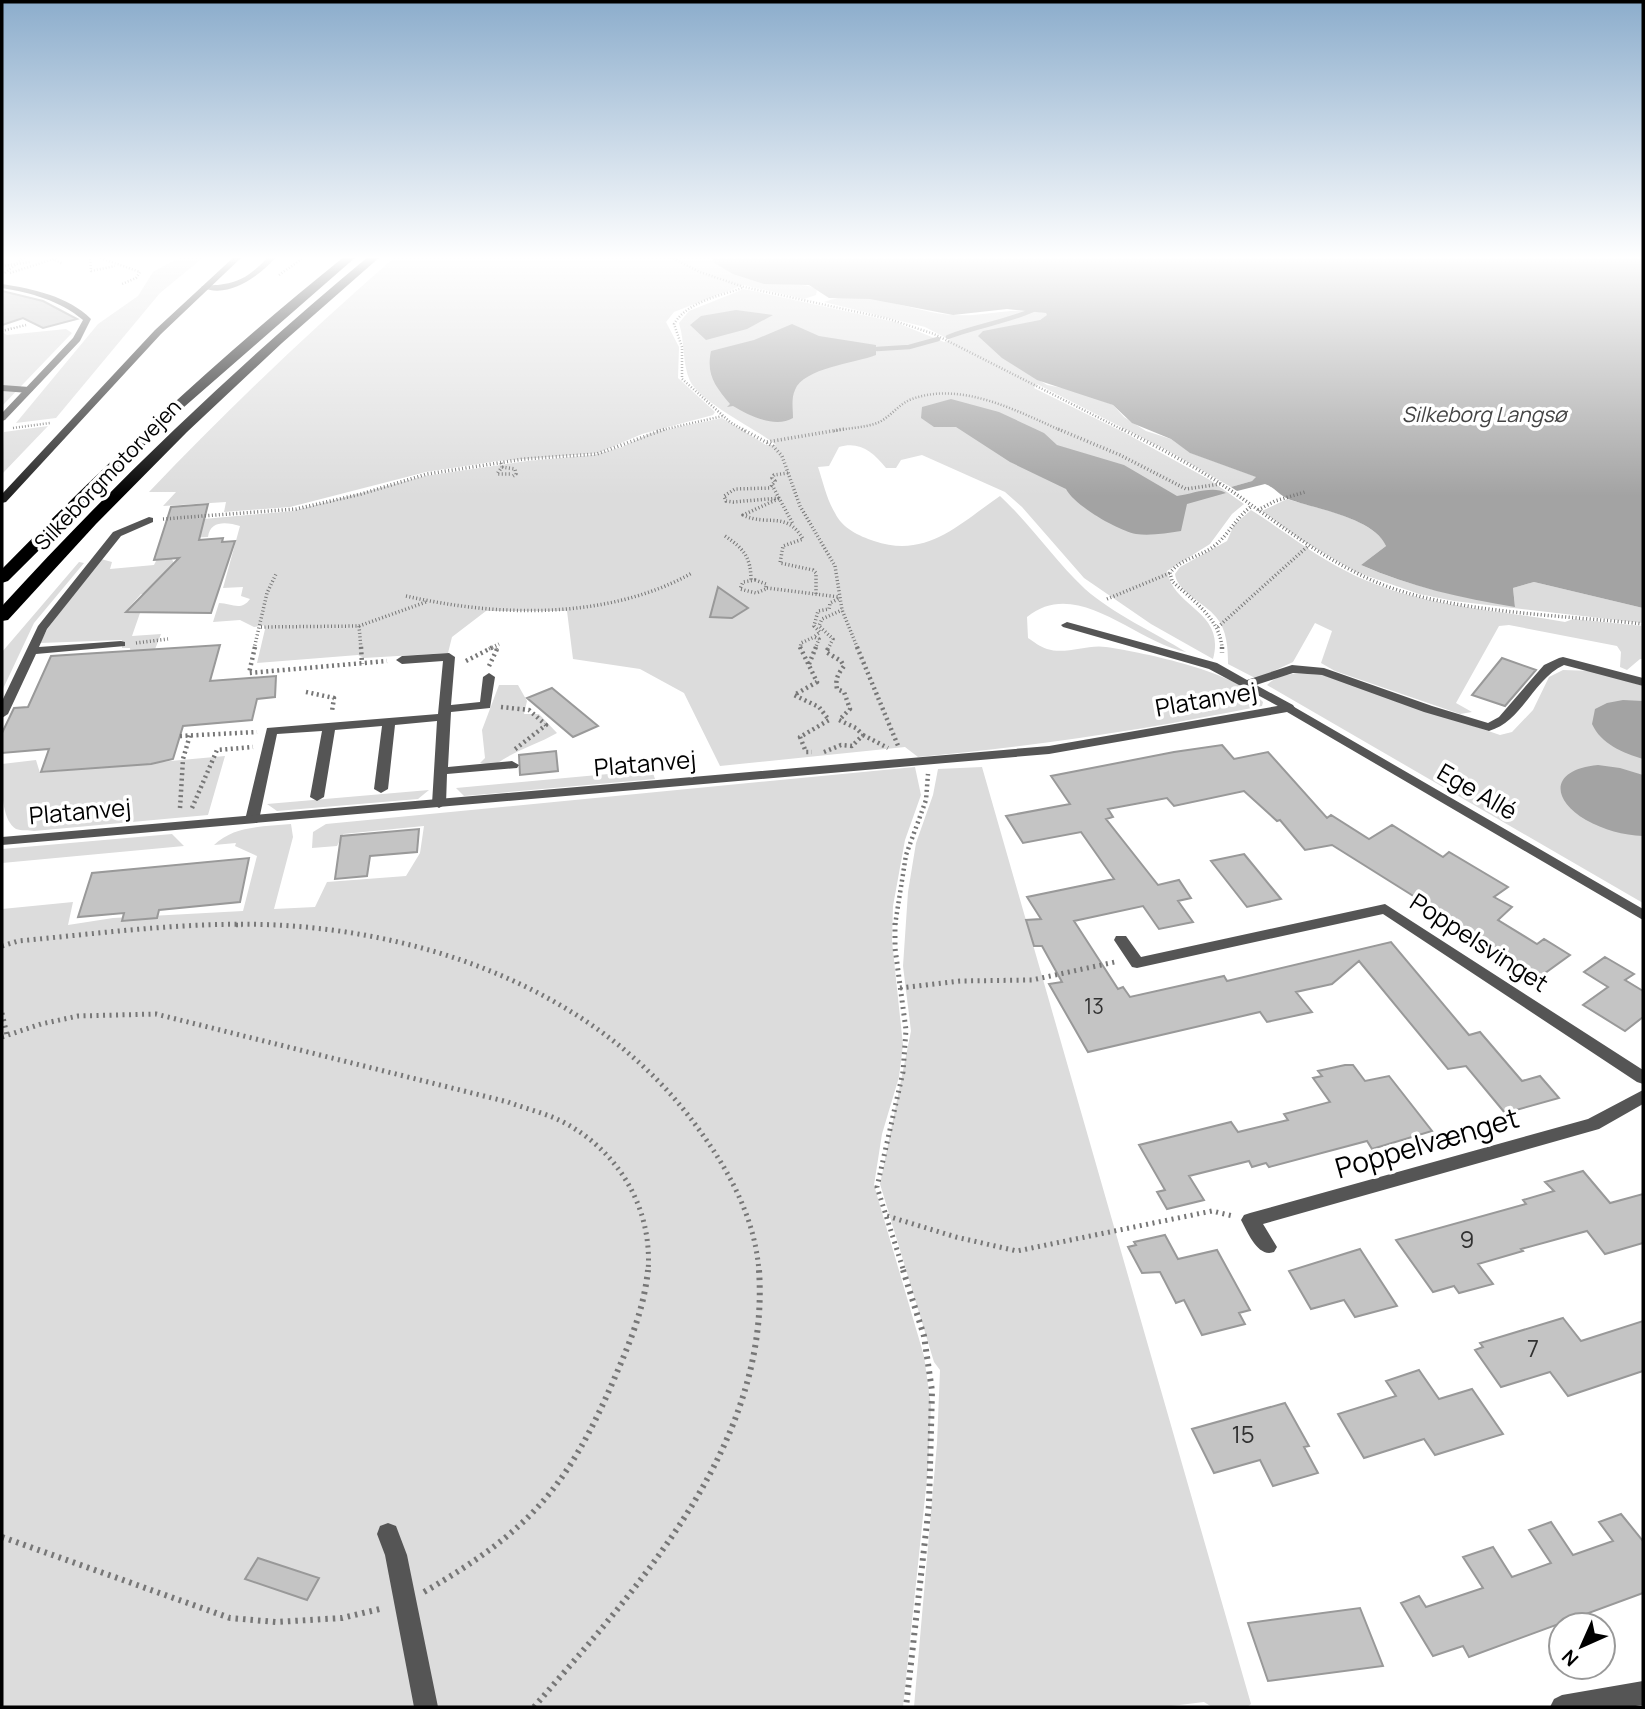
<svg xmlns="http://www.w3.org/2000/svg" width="1645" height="1709" font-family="Manrope,sans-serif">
<rect width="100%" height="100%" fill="#fff"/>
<path fill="#dcdcdc" d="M182 256H205L160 293 56 418 16 423 98 324 138 296 153 272Z
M396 256H711C733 276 754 283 784 284 795 285 807 284 817 289L816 295 804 299 743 285 674 312 666 322 679 347 678 378 712 409 715 412 713 415 642 434 598 453 498 461 426 472 290 507 224 512 226 502 163 506 176 492H149C228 409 310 331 396 256Z
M744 289 895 322 944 342 950 340 925 327 824 302C865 287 912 313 953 315 986 317 1010 306 1046 313L1048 315 1040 320 1022 369 1047 385 1073 390 1113 405 1124 417 1146 431 1171 439 1191 453 1257 477 1252 481 1231 487 1170 452 1037 384 1034 388 1127 434 1210 480 1244 504 1232 514 1210 544 1167 571C1174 609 1226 611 1213 659L1151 624 1084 578 1022 507 1005 492 922 455 901 460 896 468H886C873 452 860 441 839 447L829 466 818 467C823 482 827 500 835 513 842 528 859 536 874 541 927 559 959 524 1000 496 1032 526 1054 560 1085 589 1112 613 1155 633 1186 652 1135 642 1077 576 1027 617L1028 638C1033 641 1040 647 1047 649 1066 655 1087 644 1106 647 1146 653 1237 672 1263 702L1262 706C1148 729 1033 747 918 757L905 747 720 766 684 693 640 669 573 659 567 611H486L452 637 448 653 364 658 358 655 257 663 266 625 254 627 240 620 213 622 219 603C231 603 241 612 250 599L241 596 243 587 223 588 240 526C227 522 210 520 208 537L185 538 170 522 293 511 425 476 527 461 594 455 622 447 651 433 722 418 766 445H776C757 429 701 403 690 381 682 363 685 342 679 323L689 311Z
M66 329 72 333 2 406V332L7 335Z
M48 426 2 474 4 432Z
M1287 499C1315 508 1374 518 1386 546L1361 565C1411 587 1461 597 1515 606L1513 588 1534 582 1643 608V623L1454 601 1419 594 1356 572 1300 539 1262 511Z
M1251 510C1283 530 1312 554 1346 571 1412 606 1492 609 1565 622L1573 619 1643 626V659H1640L1627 670 1620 667 1621 652 1617 646 1509 625 1499 626 1456 703 1472 712 1460 714 1335 671 1321 663 1332 631 1315 623 1293 662 1257 679 1228 664C1228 648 1227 630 1216 617 1205 603 1177 592 1175 574L1180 567 1227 541 1234 525Z
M164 545 174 563 185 567 175 597 141 594 125 612 140 613 132 636 161 634 152 657 131 658 130 648H122V640L40 643 48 628 101 559 112 562 110 569 154 565Z
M79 562 84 563 34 623 2 691V652Z
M1563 670 1594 671 1643 686V903L1267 685C1282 670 1304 674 1323 675L1500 735 1512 732 1533 710 1549 677Z
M499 685H518L527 701 524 714H539L557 733C536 745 513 751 495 765L480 763 485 758 482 730Z
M225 756 208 815 34 831C29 830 21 831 16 829 0 819 2 782 2 764L36 760 40 773Z
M915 767 921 795 905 840 893 906 892 941 903 1045 899 1077 882 1134 874 1185 924 1356 931 1406 928 1469 903 1707H2V909L73 902 68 925 113 918 243 911 257 856 235 846 236 843 214 845C235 825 263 827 291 824L293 837 274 909 315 907 327 882 406 876 420 853 424 826 343 834 337 846 312 848 313 832 326 824Z
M982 767 1251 1704 1247 1707H1212L1204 1702 1163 1707H914L937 1443 940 1370 934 1362 880 1184 911 1031 903 966 908 892 916 843 933 795 938 769Z
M652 770 655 779 464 796 456 788Z
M429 790 418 799 277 811 267 804Z
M172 834 184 846 2 863V849Z"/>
<path fill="#a3a3a3" d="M711 256H1643V608L1534 582 1513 588 1515 607C1461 598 1411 587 1361 565L1386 546C1374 518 1316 509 1288 499 1279 495 1274 487 1265 484L1237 491 1231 487 1252 481 1256 477 1190 453 1171 439 1132 423 1113 405 1037 380 1002 358 978 336 983 331 1040 320 1047 315 1046 313 1007 309 953 315 870 299 829 298 809 285 764 284 733 274 714 263Z
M736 310 773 315 747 329 706 340 690 325 701 316Z
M792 324 819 336 876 345V355C856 363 803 368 795 390 791 398 793 409 793 418 775 429 748 415 733 406L727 407 730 404C715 386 706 375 711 351L754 340Z
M951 399 999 412 1044 433 1057 445 1124 465 1177 496C1192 494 1213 485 1226 493L1187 504 1181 531C1167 533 1151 536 1136 534 1117 530 1075 506 1066 489L1010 462 956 427H934L921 418 922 407Z
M1623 700 1643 701V759C1623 753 1601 744 1592 724L1595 709 1607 703Z
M1598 765 1620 768 1643 775V836C1623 835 1604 830 1586 820 1548 797 1553 769 1598 765Z"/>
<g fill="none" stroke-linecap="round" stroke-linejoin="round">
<path stroke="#a3a3a3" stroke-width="4.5" d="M948 337C976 326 1006 322 1033 310
M877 349 909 347 938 339"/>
</g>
<path fill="#c4c4c4" stroke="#999" stroke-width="2" d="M2 291 43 301 77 319 43 328 23 318 2 325Z
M208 504 199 540 223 538 222 542 235 541 211 613 126 612 179 558 154 560 171 507Z
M718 587 748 608 732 618 710 617Z
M220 645 210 681 276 676 275 697 257 699 252 720 183 726 173 759 151 764 41 772 49 749 2 753V733L14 708 28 707 51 656Z
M1502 658 1536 670 1505 706 1472 695Z
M552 688 598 726 573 737 527 698Z
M1222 745 1234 759 1268 752 1327 818 1331 815 1369 839 1392 825 1443 857 1449 852 1508 887 1494 897 1512 907 1498 920 1537 944 1544 939 1570 955 1541 976 1332 845 1305 850 1280 820 1277 821 1244 791 1174 806 1167 798 1108 809 1113 817 1106 819 1158 885 1179 880 1191 898 1178 901 1193 922 1159 929 1143 906 1074 921 1118 989 1123 987 1130 997 1224 976 1227 981 1391 942 1469 1035 1480 1032 1522 1081 1540 1076 1559 1098 1505 1113 1466 1066 1448 1069 1359 961 1332 984 1296 992 1312 1012 1267 1022 1260 1012 1088 1052 1049 984 1062 982 1042 946H1034L1026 920 1041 919 1027 897 1114 879 1081 832 1023 843 1006 816 1070 804 1051 776 1174 752Z
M556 751 558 771 520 775 519 755Z
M419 829 417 852 370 856 367 876 335 879 341 836Z
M1244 854 1281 899 1247 907 1211 861Z
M249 858 240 902 159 910 157 918 122 921 124 913 78 917 92 873Z
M1605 957 1634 974 1625 980 1643 991V1017L1625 1031 1583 1005 1608 987 1584 972Z
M1345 1065H1353L1365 1081 1389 1076 1432 1131 1372 1149 1367 1141 1269 1167 1266 1163 1252 1167 1249 1161 1189 1176 1204 1200 1167 1209 1157 1192 1165 1190 1139 1145 1231 1122 1238 1132 1288 1120 1284 1114 1330 1102 1313 1078 1322 1076 1318 1071Z
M1583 1171 1610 1203 1643 1194V1243L1605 1254 1587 1231 1521 1249 1523 1251 1478 1264 1493 1284 1459 1293 1454 1286 1433 1292 1396 1240 1526 1204 1523 1200 1554 1191 1545 1182Z
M1165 1235 1178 1259 1217 1250 1250 1310 1239 1313 1245 1324 1202 1335 1184 1300 1176 1303 1160 1272 1142 1273 1128 1247 1136 1245 1134 1242Z
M1360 1249 1397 1306 1355 1317 1344 1300 1311 1309 1289 1271Z
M1563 1318 1581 1341 1643 1321V1371L1568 1396 1550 1372 1501 1387 1475 1350 1483 1347 1480 1343Z
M1419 1370 1439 1399 1472 1389 1503 1434 1435 1455 1424 1439 1364 1458 1338 1414 1396 1396 1386 1381Z
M1285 1403 1309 1446 1304 1447 1318 1473 1273 1486 1260 1460 1214 1473 1192 1429Z
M1621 1514 1643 1541V1593L1469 1657 1463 1646 1433 1656 1401 1603 1419 1596 1426 1607 1483 1588 1463 1557 1493 1547 1512 1577 1551 1563 1529 1530 1551 1522 1573 1555 1613 1541 1599 1522Z
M258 1558 319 1578 307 1600 245 1579Z
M1360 1608 1383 1666 1268 1681 1248 1623Z"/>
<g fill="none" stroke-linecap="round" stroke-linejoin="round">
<path stroke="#777" stroke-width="2.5" stroke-dasharray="1 2" stroke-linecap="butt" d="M47 256 63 264
M90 256 91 271 115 266
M95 256 140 272 136 278 122 284
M668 256 700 272 744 287 889 319 934 334 1125 431
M2 266 30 262
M5 273 26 256
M10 273 63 256
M279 275 306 256
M742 288C719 296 687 302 674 324L682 347V379L730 422 745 431
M2 331 26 325
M13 428 50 423
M657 431 723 416
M834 431C847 428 864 428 877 423 890 418 898 404 912 399 962 381 1017 411 1062 431"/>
<path stroke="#777" stroke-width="3.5" stroke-dasharray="1 2.5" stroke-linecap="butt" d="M742 429 773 446 782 456 800 506 835 566 842 610 858 649
M1058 429 1120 455 1186 489 1220 484
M1122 429C1160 448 1198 468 1233 492 1279 524 1324 560 1376 582 1449 613 1563 615 1643 624
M767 442 844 429
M501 463 502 467 497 474H511
M502 467 515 469 516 474 513 476
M788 473 774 475 772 478 775 481 770 488 735 489 724 496 726 501 733 502 780 498 743 515C768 527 786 510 803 539L783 546 780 563 813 570 816 573V594
M772 485 793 524
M1258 510 1275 501 1305 492
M163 519 296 509 361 494 427 474 524 459 597 454 665 429
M725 536C743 548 751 557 751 580
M755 580 766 584V589L756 593 740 589 743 582Z
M767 588 839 597
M406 596C498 617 608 620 692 573
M1107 599 1170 573
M359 626 361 649
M261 627 359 626 426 602
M1218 627 1308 546
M136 643 168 639
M254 649 267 593 276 574
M489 649 499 644
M497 649 499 646
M800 649 801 643 814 637
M815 649 819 639 814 637 820 632 814 626 818 611 829 609 830 603 840 598
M828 649 833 639 819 626 822 619 842 610
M1222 649C1221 619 1192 600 1172 581L1170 573C1180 559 1199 557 1213 547 1229 535 1236 517 1252 506"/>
<path stroke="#777" stroke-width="4.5" stroke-dasharray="2 3.5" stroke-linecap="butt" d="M255 647 249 673 387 661
M361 647 362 664
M800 647 817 682 794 695 819 707 829 720 800 737 806 752H812
M857 647 899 748
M1222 647V653
M466 661 493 647
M809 664 816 647
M489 666 498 647
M306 692 334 698 332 711
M501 707 529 710 546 725 514 750
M863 735 888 748
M180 736 257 732
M824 752 841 745 852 746 863 735 856 728 839 720 850 709 844 692 837 689C835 679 838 674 844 666L841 661 826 652 829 647
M180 808 183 759 190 735
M192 808 217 750 253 747
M236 925H242
M895 925 906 855 926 800 928 774"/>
<path stroke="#777" stroke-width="5" stroke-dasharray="2 4.5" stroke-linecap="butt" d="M895 923V948L906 1030 903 1072 877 1187 904 1272
M2 946 18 941C104 933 191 921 277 925 430 933 591 991 688 1115 723 1160 755 1213 759 1272
M900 988 960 981 1032 980 1115 962
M2 1013 7 1035
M2 1037 41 1024 78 1016 156 1014 508 1102C526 1109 546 1113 563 1122 619 1151 653 1209 648 1272
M887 1216 956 1237 1017 1251 1212 1211 1233 1216"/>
<path stroke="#777" stroke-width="6" stroke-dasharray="2.5 5" stroke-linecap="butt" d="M903 1270 924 1336 932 1391 929 1505 906 1707
M2 1537 230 1618 276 1622 342 1618 384 1608
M424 1592C529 1531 567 1489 615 1377 630 1342 644 1309 648 1270
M534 1707C639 1586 771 1443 759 1270"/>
<path fill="#555" fill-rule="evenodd" d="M269 256H277C260 276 228 300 201 287 208 284 216 286 224 284 243 282 257 269 269 256Z
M2 385 29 387 33 390 29 393 2 391Z
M149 517 153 518V522L121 536 47 629 39 647 121 641 125 642V646L36 654 8 714 2 718V701L38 626 113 532Z
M1067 622 1217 663 1247 680 1292 665 1324 668 1432 706 1488 723 1499 717 1544 665 1559 658 1563 657 1643 678V686L1564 665C1533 679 1523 721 1489 731L1424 712 1322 675 1293 673 1256 685 1293 705 1295 708 1289 712 1209 669 1063 627 1061 625Z
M449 653 455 657 451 705 480 702 483 677 489 673 495 677 490 708 451 712 448 767 512 761 519 765 517 768 447 774 446 804 439 808 432 804 437 721 395 725 388 789 381 793 374 789 382 726 335 730 324 797 317 801 310 797 322 731 277 734 259 820 257 823H247L245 820 267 728 438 714 443 661 402 664 396 660 402 656Z
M388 1523 396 1526 407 1555 438 1707H414L385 1555 377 1534 380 1526Z"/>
<path fill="#555" fill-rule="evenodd" d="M2 284C33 289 68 296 91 319L80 341 5 420 2 421V413L73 338 83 320C59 300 31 293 2 288Z
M1289 704 1643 909V920L1287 712 1049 754 2 845V837L1049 746Z
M1385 904 1643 1070V1084L1637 1082 1383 914 1137 968 1132 967 1114 940 1116 936H1126L1141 957Z
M1643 1090V1104L1599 1129 1263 1224 1277 1247 1274 1252C1258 1258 1248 1233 1241 1220L1244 1215 1250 1213 1588 1119Z
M1643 1681V1705L1628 1707H1550L1554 1699 1562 1695Z"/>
<path fill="#222" fill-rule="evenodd" d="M235 256H243L161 334 6 502 2 503V494L155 330Z"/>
<path fill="#000" fill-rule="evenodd" d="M345 256H357L176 414 8 581 2 583V569C111 458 224 353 345 256Z
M369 256H381L282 343 187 432 96 524 8 620 2 621V606C116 481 238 365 369 256Z"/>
</g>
<linearGradient id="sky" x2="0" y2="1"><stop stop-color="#8cadcc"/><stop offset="0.52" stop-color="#fff"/><stop offset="1" stop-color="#fff" stop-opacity="0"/></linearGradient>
<rect width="1645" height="496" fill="url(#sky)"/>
<g text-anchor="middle" stroke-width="7" stroke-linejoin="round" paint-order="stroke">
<g font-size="21" font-style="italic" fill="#444" stroke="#fff">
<text x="1484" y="422">Silkeborg Langsø</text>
</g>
<g font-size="21" fill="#000" stroke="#fff">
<text transform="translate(108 475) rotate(-46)" y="7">Silkeborgmotorvejen</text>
</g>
<g font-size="21" fill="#313131">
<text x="1094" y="1014">13</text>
</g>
<g font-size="24" fill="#000" stroke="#fff">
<text transform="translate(1206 700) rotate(-10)" y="8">Platanvej</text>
<text transform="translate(645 764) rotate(-5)" y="8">Platanvej</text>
<text transform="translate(1477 792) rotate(30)" y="8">Ege Allé</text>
<text transform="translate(80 812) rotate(-5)" y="8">Platanvej</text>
<text transform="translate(1479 943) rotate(33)" y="8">Poppelsvinget</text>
</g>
<g font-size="24" fill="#313131">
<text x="1467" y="1248">9</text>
<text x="1533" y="1357">7</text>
<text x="1243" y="1443">15</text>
</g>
<g font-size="28" fill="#000" stroke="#fff">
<text transform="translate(1427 1143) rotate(-16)" y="10">Poppelvænget</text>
</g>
</g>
<rect width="1645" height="1709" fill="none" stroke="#000000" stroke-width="7"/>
<g transform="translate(1582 1646) rotate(225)"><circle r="33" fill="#ffffff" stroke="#999999" stroke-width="2"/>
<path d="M0-5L12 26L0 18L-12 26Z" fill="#000000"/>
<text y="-10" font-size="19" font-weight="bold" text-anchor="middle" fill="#000000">N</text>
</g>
</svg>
